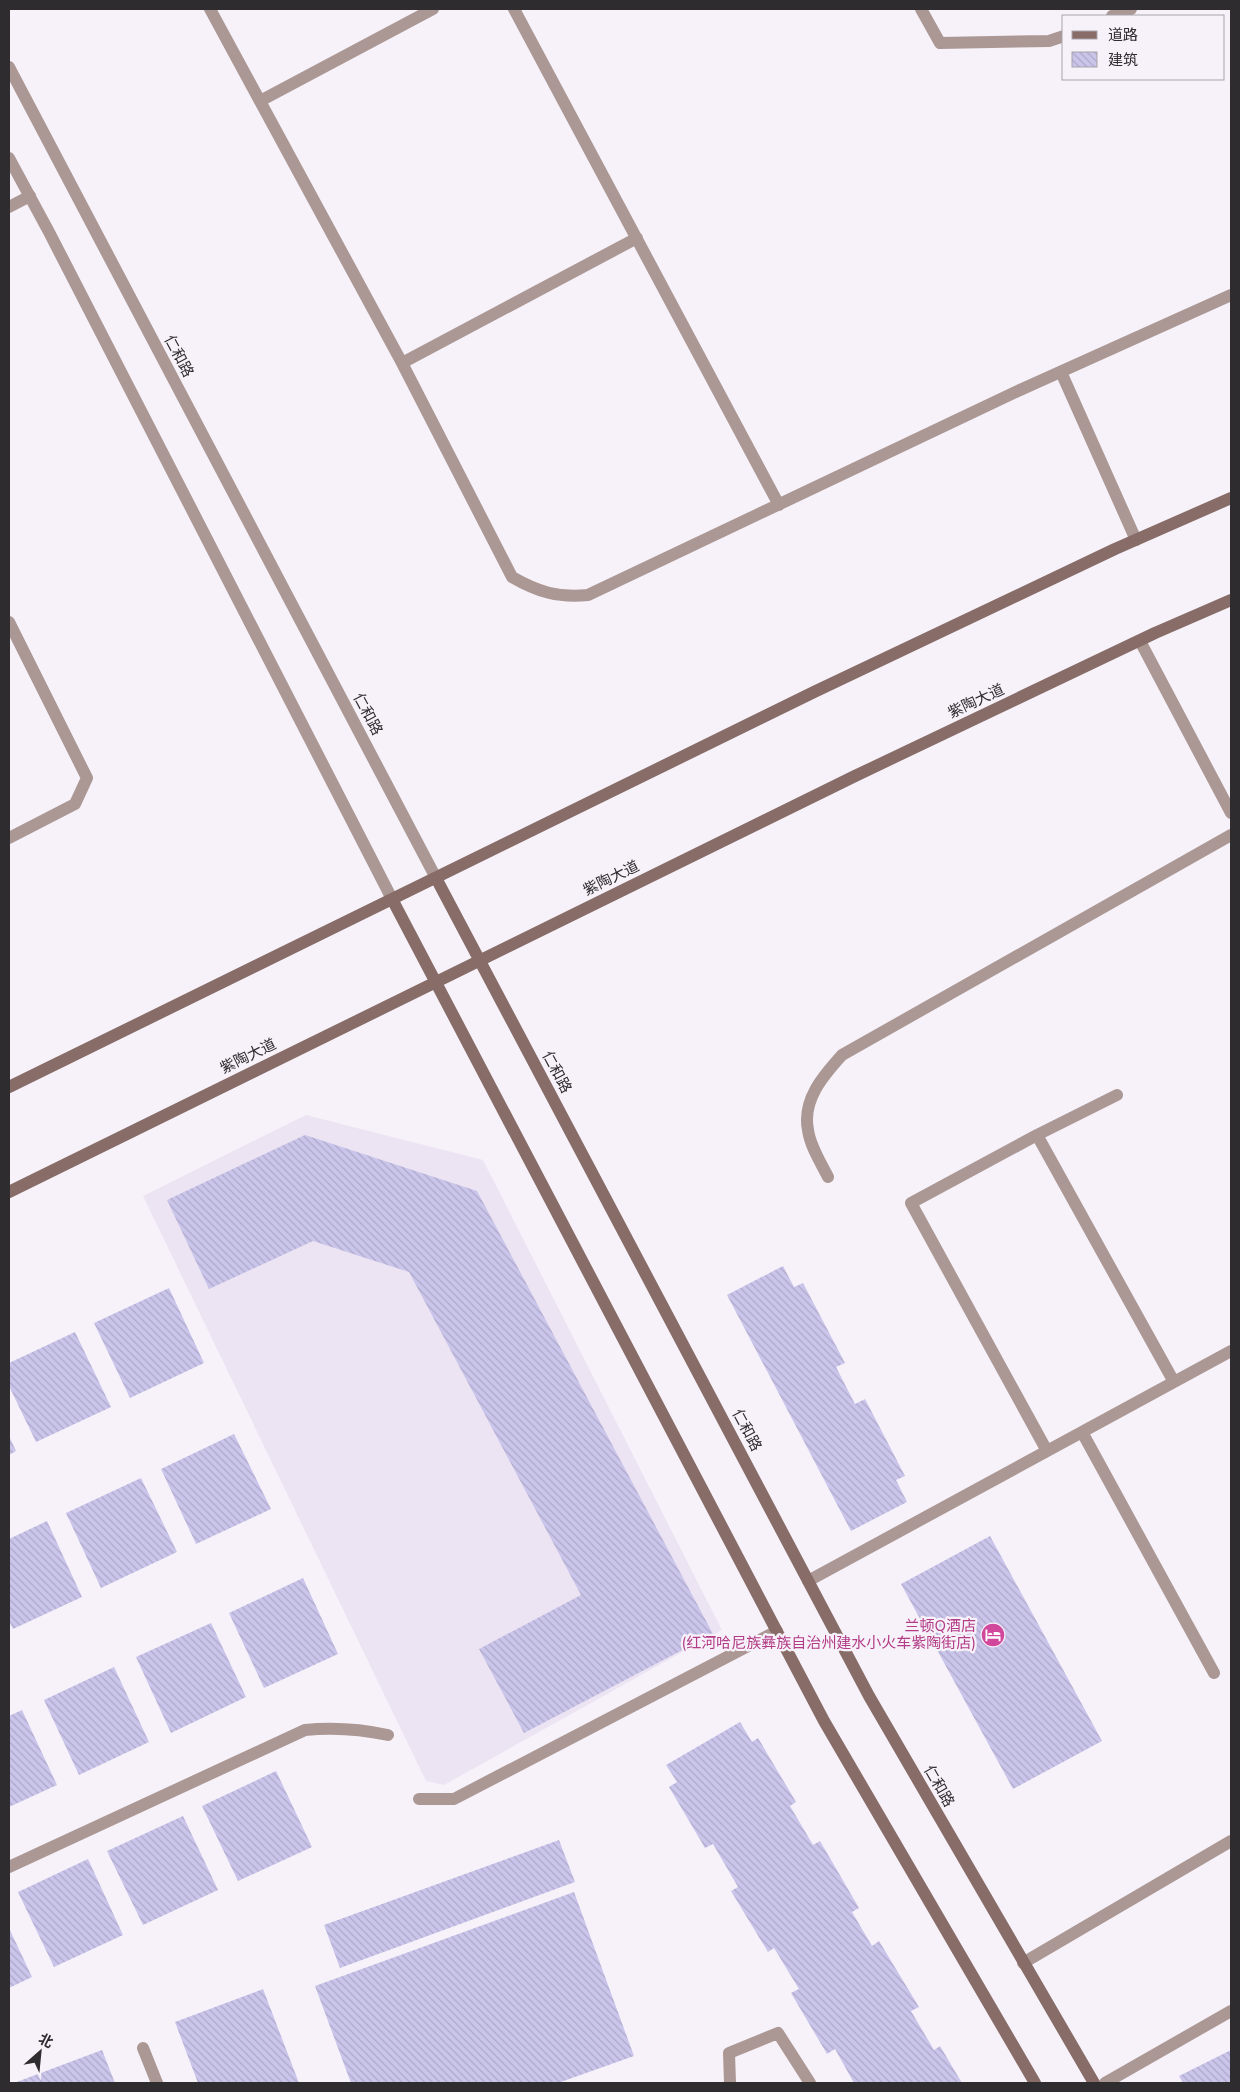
<svg xmlns="http://www.w3.org/2000/svg" width="1240" height="2092" font-family="'Nunito Sans','Noto Sans SC',sans-serif">
<defs>
<pattern id="building-back-hatch" width="6" height="6" patternUnits="userSpaceOnUse" patternTransform="scale(1.25)"><rect width="6" height="6" fill="#cac5ea"/><path d="M-1 5l2 2M0 0l6 6M5-1l2 2" fill="none" stroke="#aea9c9"/></pattern>
</defs>
<rect width="100%" height="100%" fill="#f7f2fa"/>
<path fill="#ece4f3" d="M306 1115 483 1160 722 1630 444 1785 426 1781 143 1196Z"/>
<path fill="url(#building-back-hatch)" d="M305 1135 477 1191 713 1634 524 1733 479 1649 581 1595 409 1272 313 1241 209 1289 167 1200Z
M783 1266 794 1287 803 1283 845 1363 836 1367 855 1404 865 1399 905 1476 896 1480 907 1502 851 1531 727 1295Z
M169 1288 204 1363 130 1398 94 1323Z
M75 1332 111 1407 36 1442 9 1386V1363Z
M234 1434 271 1509 196 1544 161 1469Z
M9 1436 16 1451 9 1455Z
M141 1478 177 1552 101 1588 66 1513Z
M47 1521 82 1597 13 1629 9 1621V1539Z
M990 1536 1102 1741 1013 1789 901 1584Z
M303 1578 338 1654 264 1688 229 1613Z
M211 1623 246 1697 171 1733 136 1657Z
M114 1667 149 1742 79 1775 44 1700Z
M22 1710 57 1785 9 1807V1716Z
M740 1722 752 1742 758 1738 796 1802 790 1806 813 1845 820 1841 859 1908 852 1912 872 1946 879 1941 919 2007 911 2011 934 2050 940 2046 962 2083H854L835 2049 827 2054 791 1993 799 1989 774 1948 768 1952 731 1891 738 1887 713 1844 705 1848 669 1787 677 1782 666 1765Z
M276 1771 312 1847 238 1881 202 1806Z
M183 1816 218 1890 143 1925 107 1851Z
M559 1840 575 1882 340 1968 324 1925Z
M88 1859 123 1935 54 1967 18 1892Z
M574 1892 634 2056 558 2083H351L315 1986Z
M9 1928 32 1977 9 1988Z
M263 1989 299 2083H198L175 2022Z
M102 2050 115 2083H14Z
M1231 2050V2083H1183L1179 2076Z"/>
<g fill="none" stroke-linecap="round" stroke-linejoin="round">
<path stroke="#ab9895" stroke-width="12" d="M210 9 402 363 512 577C538 592 558 598 588 595L1020 390 1231 295
M514 9 779 505
M921 9 940 43 1049 41 1064 36
M1112 16 1131 9
M260 101 433 9
M9 207 30 196
M402 363 637 238
M1061 372 1136 540
M9 622 87 778 75 804 9 838
M1037 1135 1174 1382
M828 1177C821 1163 810 1146 808 1130 802 1100 823 1076 842 1055L1231 835
M1082 1432 1214 1673
M1047 1451 911 1203 1037 1135 1117 1095
M808 1581 1231 1351
M419 1799H454L777 1631
M9 1867 305 1730C334 1727 360 1729 388 1735
M1023 1963 1231 1841
M143 2048 157 2083
M730 2083 729 2053 778 2033 810 2083
M1105 2083 1231 2011"/>
<path stroke="#ab9895" stroke-width="12" d="M1140 641 1231 813"/>
<path stroke="#ab9895" stroke-width="12" d="M9 67 436 878
M9 158 49 232 392 899"/>
<path stroke="#876c68" stroke-width="12" d="M436 878 869 1696 1094 2083
M392 899 824 1721 1035 2083
M9 1087 814 692 1115 549 1231 498
M9 1192 855 776 1155 633 1231 600"/>
</g>
<defs>
<g id="hotel-disc" transform="scale(1.25)"><circle r="9.5" fill="#d1479c" stroke="#f7f2fa"/><path d="M-6-4.5h1.5V1H6V5H4.5V3h-9V5H-6ZM-4 0a1.8 1.8 0 1 1 3.6 0ZM.5 0V-2.5h3Q6-2.5 6 0Z" fill="#fff"/></g>
</defs>
<g fill-rule="evenodd">
<use href="#hotel-disc" x="993" y="1635"/>
</g>
<g text-anchor="middle" stroke-width="4.5" stroke-linejoin="round" paint-order="stroke">
<g font-size="15" fill="#2e2c2f" stroke="#f7f2fa">
<text transform="translate(179 356) rotate(62)" y="5">仁和路</text>
<text transform="translate(976 701) rotate(-25)" y="5">紫陶大道</text>
<text transform="translate(368 714) rotate(62)" y="5">仁和路</text>
<text transform="translate(611 878) rotate(-26)" y="5">紫陶大道</text>
<text transform="translate(248 1056) rotate(-26)" y="5">紫陶大道</text>
<text transform="translate(557 1072) rotate(62)" y="5">仁和路</text>
<text transform="translate(747 1430) rotate(62)" y="5">仁和路</text>
<text transform="translate(939 1786) rotate(60)" y="5">仁和路</text>
</g>
<g font-size="15" fill="#b23c85" stroke="#f7f2fa" text-anchor="end">
<text x="976" y="1631">兰顿Q酒店<tspan x="976" dy="17">(红河哈尼族彝族自治州建水小火车紫陶街店)</tspan></text>
</g>
</g>
<rect width="1240" height="2092" fill="none" stroke="#2e2c2f" stroke-width="20"/>
<rect x="1062" y="15" width="162" height="65" fill="#f7f2fa" stroke="#a7a3a9"/>
<rect x="1072" y="31" width="25" height="8" fill="#876c68" stroke="#a7a3a9"/>
<text x="1108" y="40" font-size="15" fill="#2e2c2f">道路</text>
<rect x="1072" y="52" width="25" height="15" fill="url(#building-back-hatch)" stroke="#a7a3a9"/>
<text x="1108" y="65" font-size="15" fill="#2e2c2f">建筑</text>
<g transform="translate(40 2052) rotate(27)" stroke="#f7f2fa" stroke-width="4" paint-order="stroke">
<path d="M0-4L9 19L0 12L-9 19Z" fill="#2e2c2f"/>
<text y="-8" font-size="14" font-weight="bold" text-anchor="middle" fill="#2e2c2f">北</text>
</g>
</svg>
